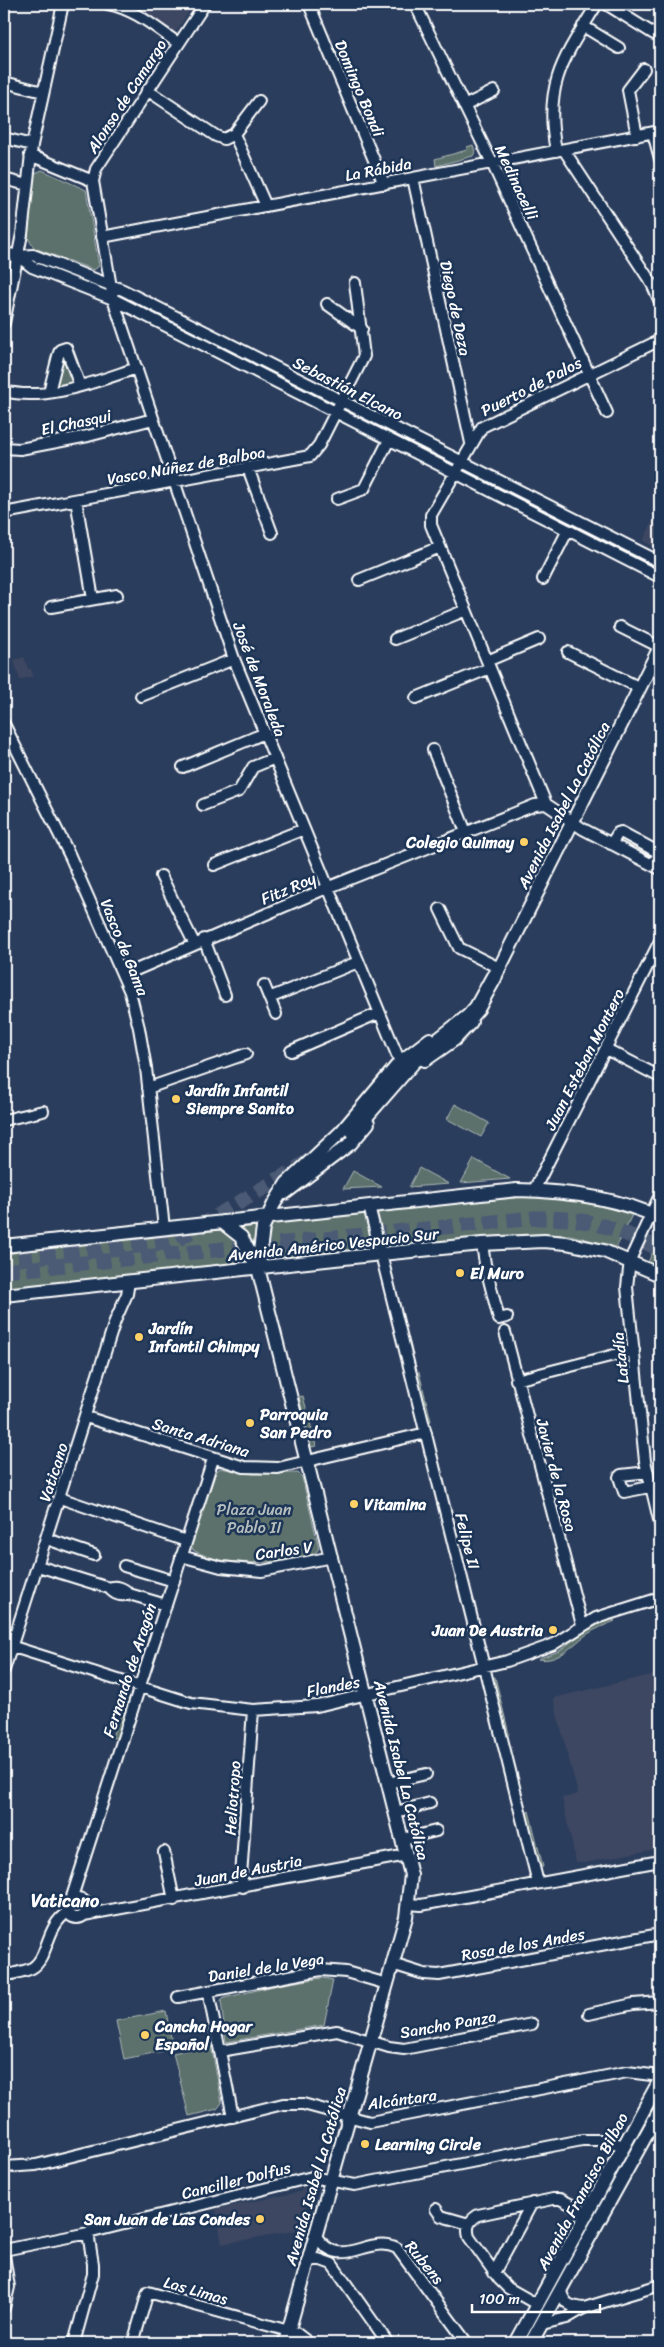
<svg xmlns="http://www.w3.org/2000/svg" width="664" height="2347" font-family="Sriracha,sans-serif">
<rect width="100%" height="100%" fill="#2b3d5c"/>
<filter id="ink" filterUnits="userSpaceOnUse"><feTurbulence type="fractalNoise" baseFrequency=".02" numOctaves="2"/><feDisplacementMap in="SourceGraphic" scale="10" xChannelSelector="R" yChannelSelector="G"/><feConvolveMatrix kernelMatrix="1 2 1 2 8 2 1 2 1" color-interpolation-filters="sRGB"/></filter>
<g filter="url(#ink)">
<path fill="#3c4762" d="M122 4H194L176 31 172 32 137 10Z
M660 506V550L643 541Z
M24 657 28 669H31L33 676 20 680 14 660Z
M660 1673V1848L584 1863 576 1862 562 1798 578 1794 553 1698Z
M312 2187 299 2230 222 2244 216 2209 300 2192 302 2189Z"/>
<path fill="#5c716c" stroke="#aeb8b6" d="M473 145 475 152 473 156 436 166 435 159 467 150V147Z
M42 170 86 190 99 266 94 270 34 248 28 238 33 174Z
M124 296 331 400 329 403 130 302Z
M62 351 77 384 53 389Z
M348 409 452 461V464H449L348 413Z
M468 470 549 511V512L545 513 470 475Z
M559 516 660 566V572L561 521Z
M621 836 653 853 649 861 617 844Z
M455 1104 489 1123 481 1137 447 1119Z
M474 1159 510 1179 461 1183Z
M419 1168 449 1184 409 1187Z
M353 1171 382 1187 343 1189Z
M523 1197C563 1198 594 1203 632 1215L616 1247 570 1235H527L4 1288V1254L210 1229Z
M660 1232V1268L648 1263Z
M419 1372 431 1421 428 1422 416 1373Z
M303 1396 316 1446 311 1447 299 1397Z
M220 1468 253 1474 298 1473 302 1477 319 1548 313 1557C278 1562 225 1569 193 1550L191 1545 216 1472Z
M611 1619 615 1621C605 1625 595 1629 586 1635 571 1646 558 1663 538 1659L559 1651 586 1630Z
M495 1677 509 1734 506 1735 492 1678Z
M125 1696 130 1698 117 1739 112 1737Z
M529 1811 543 1867H539L526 1814Z
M323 1978 333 1980 324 2025 226 2042 221 2001 224 1998 282 1984Z
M166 2011 173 2049 124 2059 116 2021Z
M211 2045 222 2103 217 2109 189 2116 173 2053Z
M660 2093V2098L526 2343H524Z"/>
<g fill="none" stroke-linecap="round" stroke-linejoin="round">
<path stroke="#4b5a74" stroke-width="15" stroke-dasharray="15 8" stroke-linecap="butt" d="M18 1259 166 1243 175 1241 344 1140 353 1130
M4 1271 535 1218C588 1217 613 1227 660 1249"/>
<g stroke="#fff" stroke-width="14">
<path id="minor" d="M108 4C135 9 156 28 178 43
M205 4 96 169 93 181 113 299 234 659 400 1062
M309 4 384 184
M415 4 492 163 607 413
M606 4 654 34
M583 26 619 48
M4 82 43 92
M147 90 216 136 224 139 234 134 259 101
M464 106 494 91
M653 133 660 159
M234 134 266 206
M637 136 628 90 644 69
M4 138 32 145
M564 150 652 284 660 302
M556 151C543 84 564 58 597 4
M30 155 93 181
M413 178 471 443
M4 179 27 185
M102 237 660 131
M4 253 18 256 33 255 123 290 660 562
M18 256 32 267 113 299 660 577
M327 304 362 329
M4 323 22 234 32 145 63 4
M4 391C47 402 97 381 137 368
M49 392 58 356 60 350 66 348 80 386
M4 448 20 449 88 436 153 419
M248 468 272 533
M337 499 364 489 389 440
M76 500 93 599
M4 513 310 456 319 445 364 356 355 283
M543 579 568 530
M359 580 440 547
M51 607 117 595
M620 627 660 647
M395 639 466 610
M568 652 640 688
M487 661 539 639
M141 696 234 659
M416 698 490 668
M4 724 70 856 130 992 139 1028 146 1068 164 1228
M433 750 466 832
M183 767 265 733
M546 804 431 525V515L482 427 660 340
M203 805 239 791 253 767 275 758
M611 844 618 833 621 832 656 851 658 855 653 865
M214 865 304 829
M161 876 194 943
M440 909 459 948 499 968
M204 939 225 995
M124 975 327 888 535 805 546 804 583 829 660 869
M264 985 276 1014
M269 998 358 962
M606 1049 660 1077
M291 1051 379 1013
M148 1088 246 1054
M4 1120 43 1111
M534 1190 660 941
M660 1195 630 1260 627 1287 645 1461 660 1524
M369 1206 538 1883
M482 1244 485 1264 499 1319 507 1317
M505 1332 582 1625
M516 1380 634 1350
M86 1417 244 1467 278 1468 426 1433
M648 1472 621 1475 619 1477 624 1492 660 1485
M60 1498 186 1541
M47 1539 94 1555
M181 1556 221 1567 262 1571 332 1557
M38 1566 109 1588C114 1594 121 1597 129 1594 124 1588 116 1585 109 1588
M124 1566 174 1581
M129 1594 166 1605
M4 1644 191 1703 253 1710 317 1706 507 1661 552 1645 596 1618 660 1598
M4 1670 115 1321 127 1294 129 1282
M388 1783 426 1774
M396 1812 430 1803
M403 1839 436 1831
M164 1852 174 1900
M243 1887 241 1876 253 1710
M67 1908a10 10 0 1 1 20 0a10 10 0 1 1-20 0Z
M71 1900 213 1459
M409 1904 421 1905 660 1861
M84 1915 407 1855
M392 1964 424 1974 439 1975 660 1934
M12 1974C18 1972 26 1971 32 1968 49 1958 45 1926 68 1912
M208 1991 233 2117
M178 1997 321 1970 346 1972 387 1984
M589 2014 633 2004 660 2002
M220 2051 337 2031 389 2047 404 2049 532 2024
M4 2167 36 2165 283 2104H303L370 2122 627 2072 660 2076
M436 2209 441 2216 469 2224
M315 2235C342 2274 366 2233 397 2248L467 2343
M4 2250 88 2233 312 2177 355 2185 582 2140H603L625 2146
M4 2255 9 2287 4 2308
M307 2262 318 2259 332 2264 388 2343
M494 2273 532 2203
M561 2291C564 2305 572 2307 584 2308
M538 2305 508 2288 499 2279 469 2237C466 2226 469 2221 478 2215L553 2199H560L588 2213
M542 2324 567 2318 584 2308 660 2285
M74 2343 93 2274V2264L88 2233
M133 2343 148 2292 296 2333 309 2343"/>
</g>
<g stroke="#fff" stroke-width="16">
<path id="major" d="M491 985 660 647
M425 1060 455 1039 471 1022
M285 1193 351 1143 368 1123
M222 1222 241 1237 256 1264
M4 1246 517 1190C565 1191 616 1197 660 1218
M4 1295 381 1254 482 1244 544 1241 566 1243 604 1251 660 1275
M285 2343 406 1917 411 1875 258 1268 263 1227 274 1204 287 1183 342 1131 400 1062 430 1039
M516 2343 660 2080
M531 2343 660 2110"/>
</g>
<g stroke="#fff" stroke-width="19">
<path id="highway" d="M353 1130 413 1061 469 1017 477 1008 494 977"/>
</g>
<use href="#minor" stroke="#1d3557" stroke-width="10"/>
<use href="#major" stroke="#1d3557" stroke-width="12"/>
<use href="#highway" stroke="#1d3557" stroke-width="15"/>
</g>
</g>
<g fill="#ffd166" stroke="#1d3557" stroke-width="2">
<circle cx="524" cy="842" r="5"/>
<circle cx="176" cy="1099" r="5"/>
<circle cx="460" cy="1273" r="5"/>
<circle cx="139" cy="1337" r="5"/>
<circle cx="250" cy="1423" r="5"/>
<circle cx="354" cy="1504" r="5"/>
<circle cx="553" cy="1630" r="5"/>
<circle cx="145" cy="2035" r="5"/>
<circle cx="365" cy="2144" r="5"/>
<circle cx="260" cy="2219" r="5"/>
</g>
<g text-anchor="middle" stroke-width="5" stroke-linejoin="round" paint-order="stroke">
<g font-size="16" fill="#fff" stroke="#1d3557">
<text transform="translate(360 88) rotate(67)" y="6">Domingo Bondi</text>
<text transform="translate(126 96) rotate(-57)" y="6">Alonso de Camargo</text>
<text transform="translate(378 169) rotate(-11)" y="6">La Rábida</text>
<text transform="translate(517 182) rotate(65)" y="6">Medinacelli</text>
<text transform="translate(456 308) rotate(78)" y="6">Diego de Deza</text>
<text transform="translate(531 386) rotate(-27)" y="6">Puerto de Palos</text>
<text transform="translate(348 388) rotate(27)" y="6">Sebastián Elcano</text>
<text transform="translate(76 422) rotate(-12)" y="6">El Chasqui</text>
<text transform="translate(186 465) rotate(-10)" y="6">Vasco Núñez de Balboa</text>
<text transform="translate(260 679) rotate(69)" y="6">José de Moraleda</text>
<text transform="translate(563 805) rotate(-63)" y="6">Avenida Isabel La Católica</text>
<text transform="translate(288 888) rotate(-23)" y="6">Fitz Roy</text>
<text transform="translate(125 947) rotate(68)" y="6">Vasco de Gama</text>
<text transform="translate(584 1059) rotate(-63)" y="6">Juan Esteban Montero</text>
<text transform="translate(333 1244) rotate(-6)" y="6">Avenida Américo Vespucio Sur</text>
<text transform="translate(620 1358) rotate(-96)" y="6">Latadía</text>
<text transform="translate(201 1437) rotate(17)" y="6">Santa Adriana</text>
<text transform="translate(53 1472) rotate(-72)" y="6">Vaticano</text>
<text transform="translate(557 1475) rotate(75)" y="6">Javier de la Rosa</text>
<text transform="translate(468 1541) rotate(76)" y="6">Felipe II</text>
<text transform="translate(284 1550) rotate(-8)" y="6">Carlos V</text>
<text transform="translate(129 1670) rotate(-72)" y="6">Fernando de Aragón</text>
<text transform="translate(333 1686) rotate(-11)" y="6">Flandes</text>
<text transform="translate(402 1770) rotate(76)" y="6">Avenida Isabel La Católica</text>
<text transform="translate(232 1798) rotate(-86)" y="6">Heliotropo</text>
<text transform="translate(248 1870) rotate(-11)" y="6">Juan de Austria</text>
<text transform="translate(523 1944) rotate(-10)" y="6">Rosa de los Andes</text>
<text transform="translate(266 1967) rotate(-9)" y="6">Daniel de la Vega</text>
<text transform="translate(448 2024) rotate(-10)" y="6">Sancho Panza</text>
<text transform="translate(402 2099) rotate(-8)" y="6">Alcántara</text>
<text transform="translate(315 2176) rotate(-74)" y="6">Avenida Isabel La Católica</text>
<text transform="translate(236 2180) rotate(-14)" y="6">Canciller Dolfus</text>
<text transform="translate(582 2191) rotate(-62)" y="6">Avenida Francisco Bilbao</text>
<text transform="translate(425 2262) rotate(51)" y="6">Rubens</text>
<text transform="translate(196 2290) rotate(16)" y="6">Las Limas</text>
</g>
<g font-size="16" font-weight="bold" fill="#fff" stroke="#1d3557" text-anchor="start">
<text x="514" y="848" text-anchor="end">Colegio Quimay</text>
<text x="186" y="1096">Jardín Infantil<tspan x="186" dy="18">Siempre Sanito</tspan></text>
<text x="470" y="1279">El Muro</text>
<text x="149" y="1334">Jardín<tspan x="149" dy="18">Infantil Chimpy</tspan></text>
<text x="260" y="1420">Parroquia<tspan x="260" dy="18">San Pedro</tspan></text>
<text x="364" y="1510">Vitamina</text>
<text x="543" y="1636" text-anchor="end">Juan De Austria</text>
<text x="155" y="2032">Cancha Hogar<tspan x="155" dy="18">Español</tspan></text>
<text x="375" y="2150">Learning Circle</text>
<text x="250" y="2225" text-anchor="end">San Juan de Las Condes</text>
</g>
<g font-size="16" fill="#b6bfbd" stroke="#1d3557">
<text x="254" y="1515">Plaza Juan<tspan x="254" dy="18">Pablo II</tspan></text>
</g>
<g font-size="18" font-weight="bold" fill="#fff" stroke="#1d3557">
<text x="65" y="1907">Vaticano</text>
</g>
</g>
<rect width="664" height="2347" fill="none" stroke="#1d3557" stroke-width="20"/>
<rect x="10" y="10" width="644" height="2327" fill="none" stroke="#fff" stroke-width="2" filter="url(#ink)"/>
<path d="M472 2304v8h128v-8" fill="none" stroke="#ffffff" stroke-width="2.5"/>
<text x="479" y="2304" font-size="15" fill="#ffffff" stroke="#1d3557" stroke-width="4" paint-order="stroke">100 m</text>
</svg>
